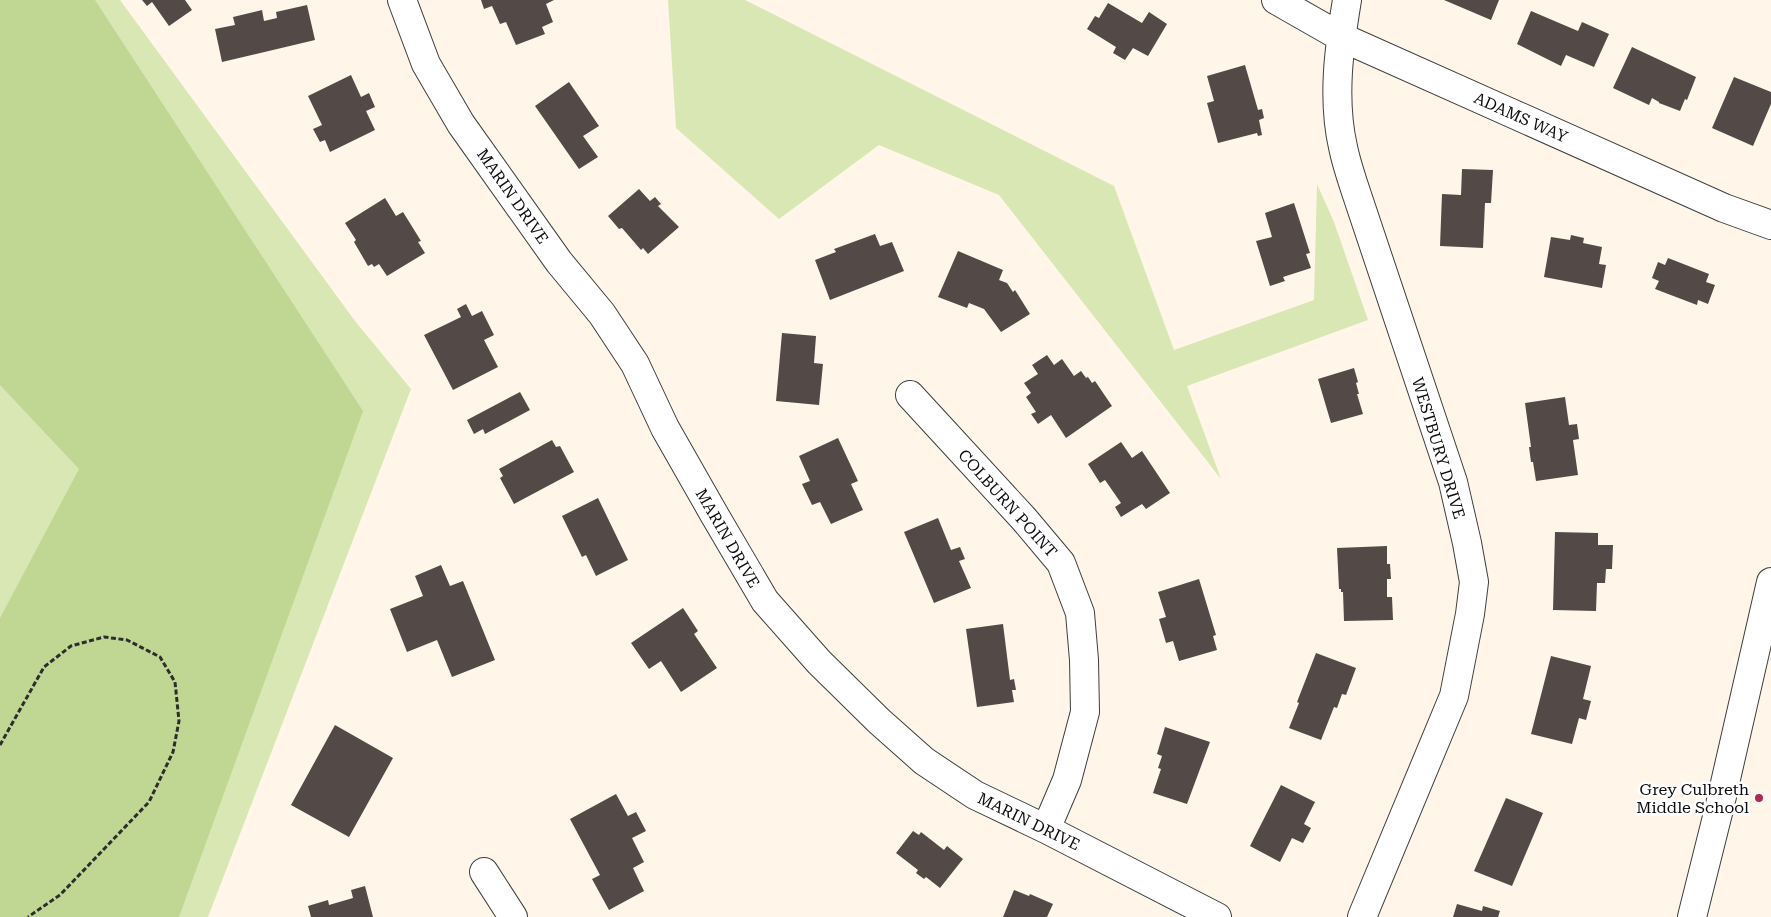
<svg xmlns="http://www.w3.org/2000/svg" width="1771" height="917" font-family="'Roboto Serif',serif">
<rect width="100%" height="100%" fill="#fff6e9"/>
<path fill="#d9e7b4" d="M0 0H120L355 321 411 389 208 917H0Z
M668 0H745L1114 186 1174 350 1314 300 1317 184 1334 222 1368 320 1187 386 1221 479 999 195 879 145 779 219 676 128Z"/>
<path fill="#c0d794" d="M0 0H95L363 411 179 917H0V618L79 469 0 385Z"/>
<path fill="#534947" d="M142 0H185L192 10 169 26 152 2 147 6Z
M481 0H554L546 4 553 22 542 27 545 34 516 45 506 22 500 24 492 6 484 9Z
M1444 0H1499L1491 20Z
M1108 3 1142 23 1149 12 1167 24 1148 56 1133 48 1125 60 1113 53 1116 47 1087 29 1095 16 1099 18Z
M307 5 315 40 222 62 215 29 235 25 233 17 262 10 264 21 277 18 276 12Z
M1531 11 1578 31 1582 22 1609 34 1594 67 1566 55 1561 66 1517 44Z
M1632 47 1696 77 1687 100 1685 99 1680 111 1659 103V102L1652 98 1649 105 1613 88Z
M1245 65 1258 110 1262 109 1264 118 1259 120 1262 135 1258 136 1257 133 1218 143 1207 103 1214 101 1207 76Z
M351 75 361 97 369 93 375 107 366 111 375 130 330 152 325 140 320 142 313 129 322 125 308 96Z
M1734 77 1771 92V104L1753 146 1712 128Z
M569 82 599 126 583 136 598 157 579 169 535 106Z
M1462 169 1493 170 1491 203H1485L1483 248 1440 246 1442 194 1461 195Z
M639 189 650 201 655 197 661 204 658 206 679 227 648 254 643 248 641 250 622 228 619 229 608 216Z
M385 198 396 216 403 212 421 241 418 242 425 253 387 276 379 264 374 267 372 264 368 266 354 242 356 240 345 223Z
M1294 203 1310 253 1306 254 1311 268 1283 277 1285 281 1270 286 1256 241 1272 237 1265 213Z
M875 234 880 246 892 242 904 271 830 300 815 260 836 252 834 249Z
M1571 235 1584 238 1583 243 1602 247 1599 264 1606 265 1602 288 1544 277 1551 237 1570 240Z
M958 251 1003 270 999 280 1007 283 1013 292 1015 290 1030 314 1001 332 984 309 969 303 967 308 938 297Z
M1668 258 1709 274 1706 282 1715 285 1708 304 1698 300 1697 305 1655 289 1659 281 1652 278 1658 262 1665 265Z
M466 304 472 316 482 311 494 335 484 340 498 367 453 390 424 335 461 317 457 309Z
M782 333 816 336 814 363 823 364 819 405 776 401Z
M1047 355 1054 365 1062 359 1074 376 1081 371 1086 378 1088 377 1092 383 1095 381 1112 406 1066 438 1051 415 1038 424 1031 414 1036 412 1026 397 1031 393 1024 383 1038 374 1032 365Z
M1354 368 1358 382 1356 383 1359 394H1357L1363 414 1331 423 1318 379Z
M520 392 530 410 485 434 483 429 474 434 467 420Z
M1565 397 1569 425 1577 424 1579 439 1573 440 1578 475 1536 481 1533 462H1531L1529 447H1531L1525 403Z
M838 438 858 481 851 484 863 510 831 524 820 502 812 505 802 484 810 481 799 456Z
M552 440 556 447 560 446 574 472 514 504 500 478 503 476 499 469Z
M1121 442 1132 458 1142 451 1170 493 1146 509 1142 504 1121 517 1115 507 1121 503 1105 480 1100 483 1088 464Z
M598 498 628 560 596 576 586 555 582 557 562 516Z
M938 518 951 550 960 547 965 559 959 561 971 588 934 603 904 532Z
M1555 532 1598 533V545H1613L1612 569H1606L1605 583H1597L1596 611 1553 610Z
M1387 546V564H1390L1391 579H1387V597H1392L1393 620 1344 621 1343 592H1341V589H1339L1337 548Z
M441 565 450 586 463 581 495 660 452 677 437 640 407 652 390 609 423 596 415 576Z
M1199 579 1216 635 1213 636 1217 650 1179 661 1173 641 1166 643 1159 619 1166 617 1158 592Z
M683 608 698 631 694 634 717 668 681 692 661 661 649 669 631 643Z
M1003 624 1010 680 1014 679 1016 690H1012L1014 702 977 707 966 629Z
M1316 653 1356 668 1346 695 1342 694 1337 708 1334 707 1321 740 1289 728 1299 703 1297 702Z
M1551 656 1591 666 1583 699 1591 701 1586 720 1579 718 1572 744 1531 734Z
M335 725 393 758 349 837 291 805Z
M1165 727 1210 742 1187 804 1153 793 1161 769 1158 768 1162 756 1157 754Z
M1281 785 1315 802 1304 824 1311 828 1303 843 1292 838 1280 862 1250 846Z
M616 794 628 816 636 812 646 831 632 838 644 862 633 868 644 891 609 910 592 879 600 875 570 819Z
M1506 798 1543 813 1512 886 1474 871Z
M913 831 919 835 921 832 944 850 947 846 963 859 940 888 926 877 924 879 916 873 918 870 896 853Z
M365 886 373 917H311L308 906 328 900 329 905 353 898 351 890Z
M1014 890 1029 896 1030 894 1053 904 1047 917H1003Z
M1457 904 1482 911 1483 906 1500 911 1498 917H1453Z"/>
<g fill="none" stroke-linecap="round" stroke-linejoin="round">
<g stroke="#3e3e3e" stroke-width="30">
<path id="minor" d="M402 0 426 64 461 124 559 262 602 314 635 364 665 428 714 514 765 601 819 662 879 721 924 761 975 795 1046 829 1217 917
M1276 0 1341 37 1724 208 1771 225
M1347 0C1339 48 1332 99 1343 147 1346 162 1351 177 1356 192L1453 482 1467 543 1474 582 1470 614 1454 696 1362 917
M910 395 1024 519 1061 563 1080 613 1084 660 1085 712 1067 780 1046 829
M484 872 513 917
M1692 917 1720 805 1771 582"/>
</g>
<path stroke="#2d2d2d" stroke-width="3" stroke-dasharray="5 2.5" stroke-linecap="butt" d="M0 745 44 667 71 646 104 637 127 640 160 657 175 682 179 721 173 752 149 802 60 895 28 917"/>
<use href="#minor" stroke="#fff" stroke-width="28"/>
</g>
<circle fill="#b6274b" stroke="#fff" stroke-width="2" cx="1759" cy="798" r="5"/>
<g text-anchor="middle" stroke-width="5" stroke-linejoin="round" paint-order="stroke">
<g font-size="16" fill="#0b0b0b" stroke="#fff">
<text transform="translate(1521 117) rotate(24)" y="6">ADAMS WAY</text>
<text transform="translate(513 196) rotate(55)" y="6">MARIN DRIVE</text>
<text transform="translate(1439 448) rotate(73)" y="6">WESTBURY DRIVE</text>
<text transform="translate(1008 503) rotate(48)" y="6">COLBURN POINT</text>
<text transform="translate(728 538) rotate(60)" y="6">MARIN DRIVE</text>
<text transform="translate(1029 821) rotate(26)" y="6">MARIN DRIVE</text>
</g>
<g font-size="16" fill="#0b0b0b" stroke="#fff" text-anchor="end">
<text x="1749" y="795">Grey Culbreth<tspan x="1749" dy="18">Middle School</tspan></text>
</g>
</g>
</svg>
